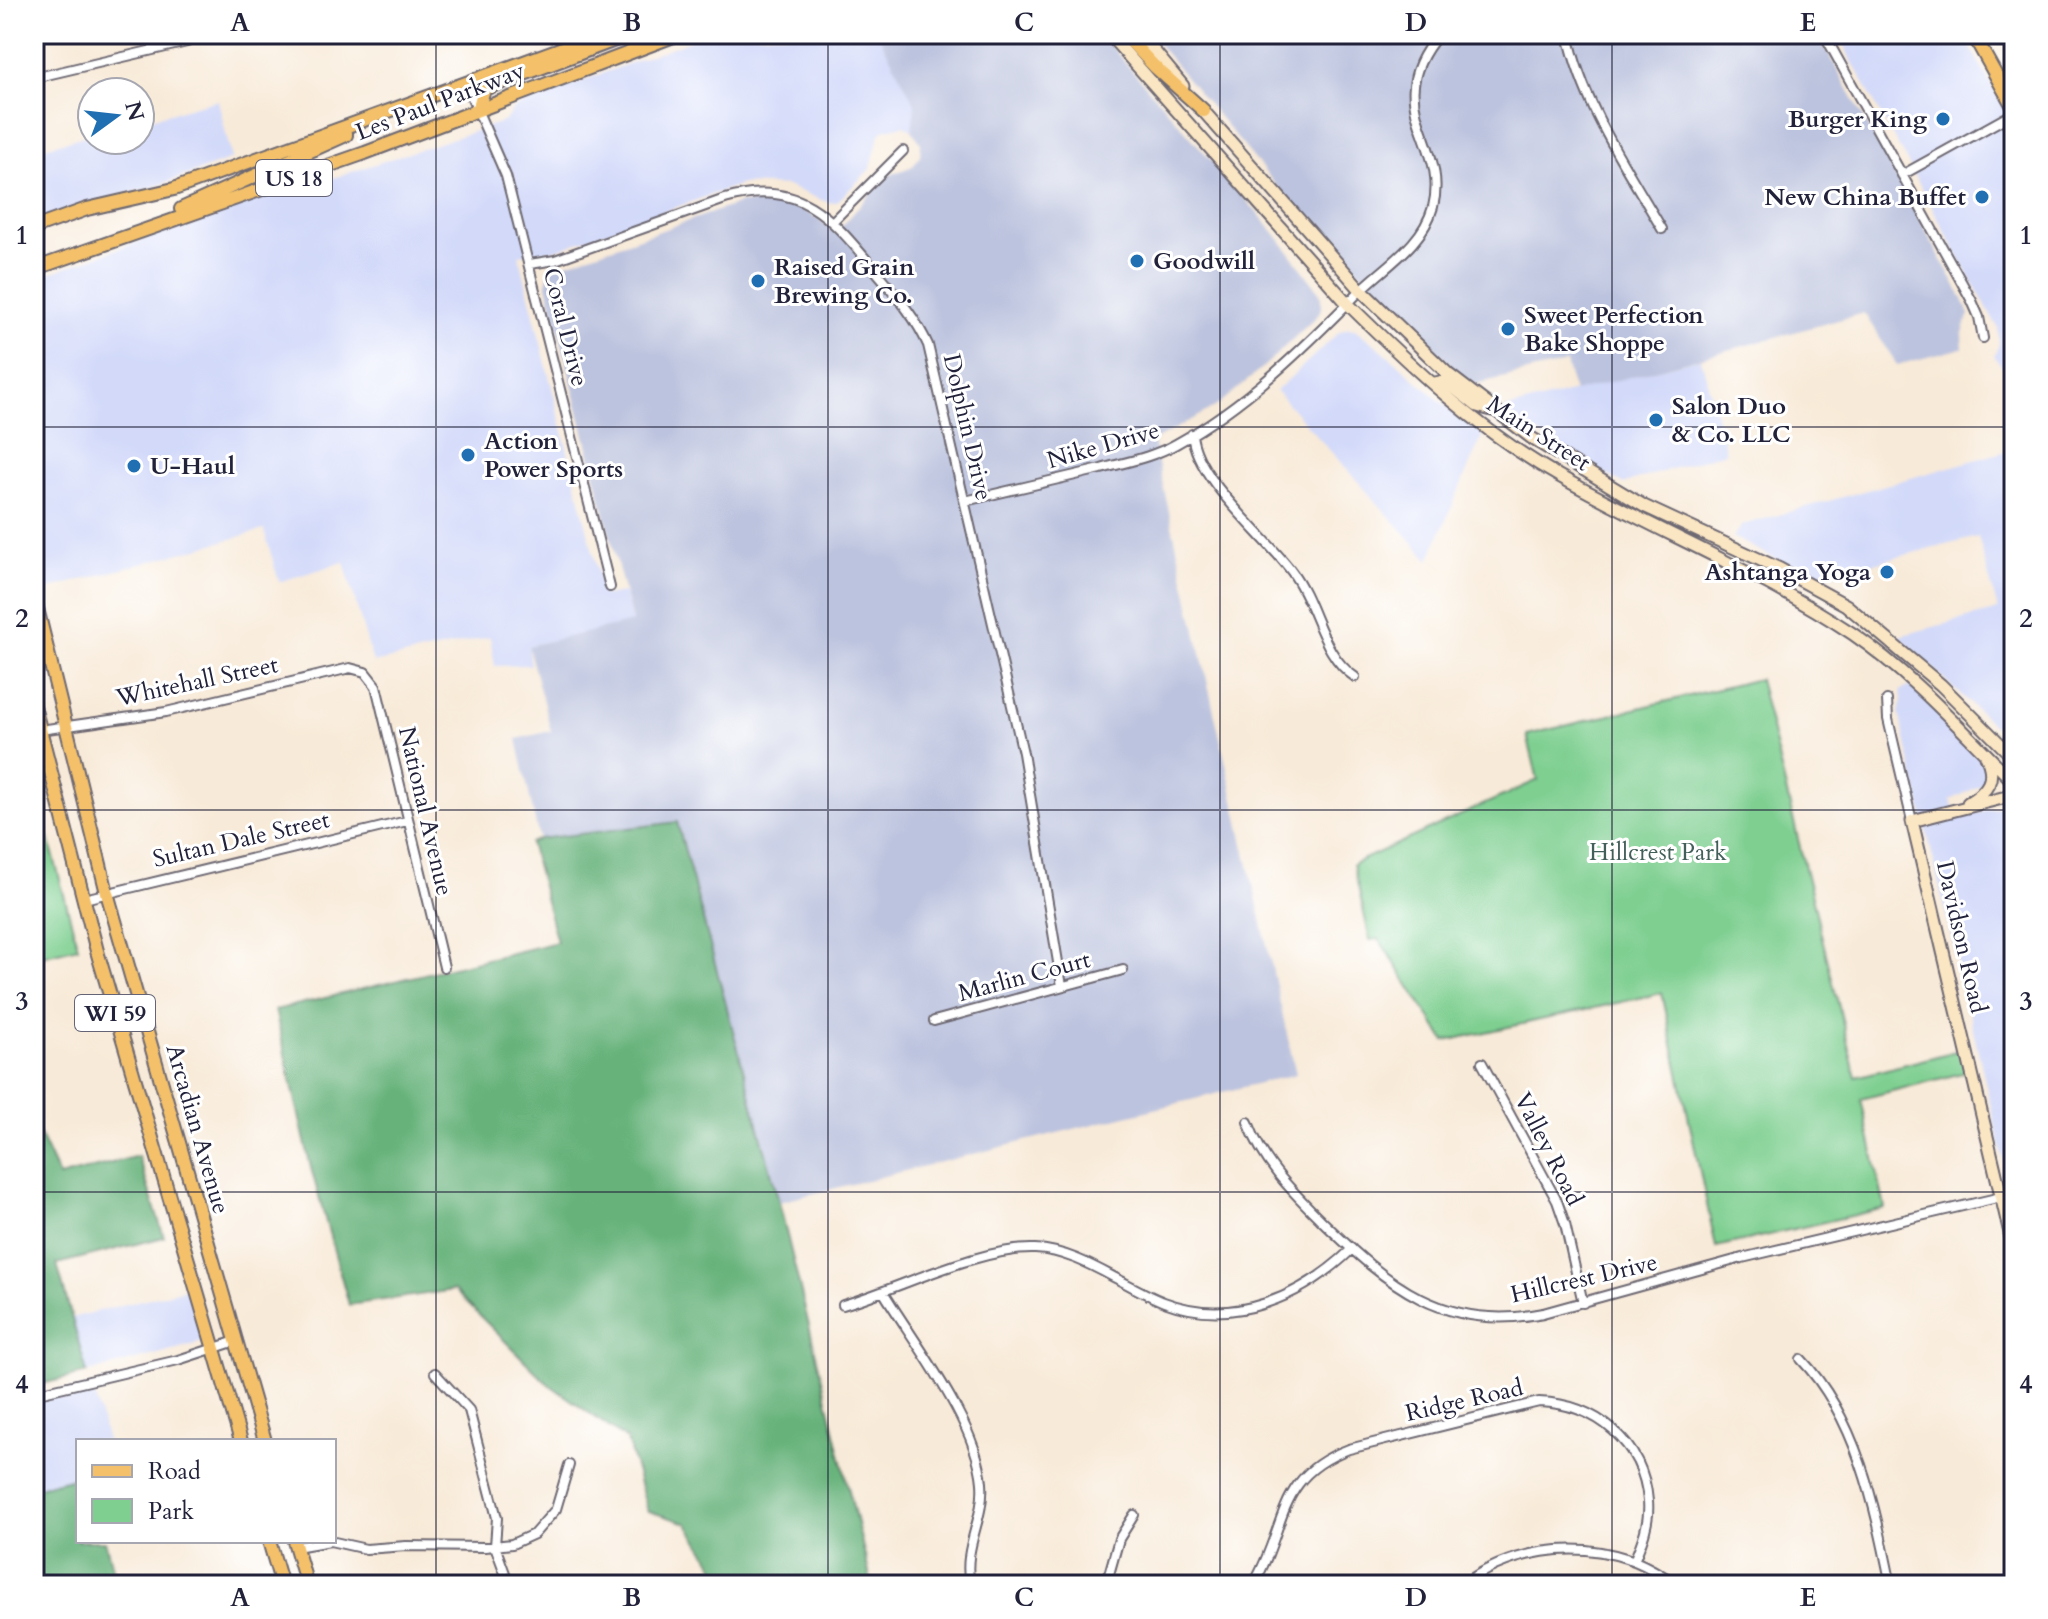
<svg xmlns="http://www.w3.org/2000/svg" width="2048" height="1619" font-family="Cardo,serif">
<rect width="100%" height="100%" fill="#fff"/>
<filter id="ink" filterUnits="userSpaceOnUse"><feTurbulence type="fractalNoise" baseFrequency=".0125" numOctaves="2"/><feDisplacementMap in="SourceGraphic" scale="16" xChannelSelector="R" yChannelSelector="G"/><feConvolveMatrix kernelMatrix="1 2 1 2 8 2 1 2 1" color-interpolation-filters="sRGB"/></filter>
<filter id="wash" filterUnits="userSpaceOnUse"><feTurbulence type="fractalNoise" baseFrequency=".006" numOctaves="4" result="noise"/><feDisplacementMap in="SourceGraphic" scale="32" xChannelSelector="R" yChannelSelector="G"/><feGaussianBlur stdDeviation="1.8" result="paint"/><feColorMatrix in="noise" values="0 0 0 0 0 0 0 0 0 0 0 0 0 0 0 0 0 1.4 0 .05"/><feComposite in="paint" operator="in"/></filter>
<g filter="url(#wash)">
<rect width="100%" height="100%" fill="#f8ead8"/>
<path fill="#d2d9f9" d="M707 34H878L916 104 912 130 904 125 883 130 879 136 871 168 837 202 829 203 787 186 742 184 555 250 519 255 604 596 624 593 632 623 528 646 531 665 495 666 490 637 373 663 344 562 279 582 264 530 45 590 34 553V279L245 203 330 179 505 121 513 109 527 102Z
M1837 34H1963L2014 126V401L2007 373 1994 356 1999 344 1998 328Z
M218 100 232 159 156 186 110 198 34 223V150L92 134V140H140V121Z
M1348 328 1355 329 1381 349 1446 406 1483 434 1429 560 1276 391 1338 333Z
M1701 358 1726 452 1623 484 1574 457 1502 410Z
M2014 449V745L1899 636 1998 610 1978 537 1813 578 1733 537 1743 525Z
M1911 686 1982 756 1988 768 1983 784 1951 800 1956 817 2014 804V1221L2009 1198V1184L1899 713 1902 699 1900 691Z
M189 1288 203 1342 87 1373 71 1318Z
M92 1386 107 1441H78V1477L34 1488V1399Z"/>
<path fill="#bcc3de" d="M878 34H1100L1276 234 1320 293 1322 306 1318 315 1258 372 1215 407 1153 441 1296 1074 779 1202 678 823 539 839 517 739 551 731 528 646 632 622 547 285 548 274 553 268 740 203H777L798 208 818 218 836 233 885 177 913 166 920 156 921 143 912 130 915 104Z
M1150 34H1818L1963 299 1969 314 1962 336 1963 348 1897 365 1864 313 1574 392 1566 363 1471 385 1354 266 1311 227Z"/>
<path fill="#7ecf90" stroke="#507866" stroke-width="2" d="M1759 679 1856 1077 1960 1050 1966 1072 1861 1099 1885 1208 1716 1247 1662 993 1445 1041 1379 939 1370 940 1353 864 1538 780 1527 735Z
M34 783 78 947 34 958Z"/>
<path fill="#66b27a" stroke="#446a5a" stroke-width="2" d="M677 822 779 1202 872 1585H752L720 1574 687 1523 648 1511 627 1440 546 1382 454 1290 349 1305 311 1168 275 1010 557 942 530 843 539 839Z
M34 1123 59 1177 138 1156 164 1237 57 1264 87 1373 34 1386Z
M78 1477V1541H105L117 1585H34V1488Z"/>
</g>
<g filter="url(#ink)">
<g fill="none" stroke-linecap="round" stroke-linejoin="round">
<g stroke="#6d6872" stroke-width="12">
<path id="street" d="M1568 34C1583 105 1626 167 1662 229
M1824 34 1972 301 1979 317 1983 338
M34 78 187 42
M466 84 506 176 610 587
M1902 175 2014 113
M833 221 903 151
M530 264 555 260 725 199C800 178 832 218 875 270 895 294 915 316 928 345L1023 753 1062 986
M1192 434C1196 480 1265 535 1292 572 1317 605 1321 655 1355 677
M965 501C1010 490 1056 480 1101 469 1126 462 1153 457 1176 444 1246 405 1302 350 1358 293 1385 266 1422 246 1433 207 1450 141 1377 107 1439 34
M1887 700 1888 719 1912 821
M40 730 166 712 350 668 365 672 376 686 444 967
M84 899 407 821
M934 1021 1123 970
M1482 1063 1557 1201 1565 1224 1583 1303
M1248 1122C1263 1163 1291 1190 1321 1220 1388 1285 1444 1333 1543 1313L1742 1258 2001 1197
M884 1293C916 1345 977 1423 982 1483 985 1520 962 1546 970 1585
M843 1305C898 1289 980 1247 1035 1249 1067 1250 1098 1269 1125 1283 1138 1290 1151 1297 1164 1302 1233 1328 1302 1297 1352 1249
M1801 1359C1857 1418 1875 1507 1891 1585
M435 1373 469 1410 497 1518 495 1546 506 1576 513 1585
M34 1394 178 1360 236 1341
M296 1547 330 1541 366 1549 406 1546 485 1547 512 1544 534 1534 556 1509 569 1465
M1106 1585 1119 1539 1134 1515
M1253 1585C1288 1527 1274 1477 1349 1449L1539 1402C1596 1404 1643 1442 1648 1501 1650 1522 1642 1542 1634 1561
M1462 1585C1510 1550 1573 1540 1629 1559 1648 1565 1662 1576 1679 1585"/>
</g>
<g stroke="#6d6872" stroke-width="15">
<path id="secondary" d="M1109 34 1348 304C1412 367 1480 432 1559 476 1656 531 1760 572 1853 634 1914 676 1962 731 2014 782
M1140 34 1183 86
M1199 106 1361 290 1448 374 1533 439 1644 506 1780 569 1846 605 1941 685 2014 758
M1435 383 1445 381 1477 406 1492 410
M2014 795 1912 821 2014 1250
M1968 803C1988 791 1997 779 1986 756"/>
</g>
<g stroke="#6d6872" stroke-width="16">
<path id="primary" d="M1124 34 1154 66 1204 111
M1973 34 2014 108
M2007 34 2014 44
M478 110 484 89 631 34
M181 209 346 135
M34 228 87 209 174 189 601 34
M34 269 365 153 679 34
M34 596 107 893 265 1441
M34 706 97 951 241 1441
M269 1541 282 1585
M294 1541 307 1585"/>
</g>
<use href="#street" stroke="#fff" stroke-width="8"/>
<use href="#secondary" stroke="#fbe6c3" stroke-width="11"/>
<use href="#primary" stroke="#f4c16a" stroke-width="12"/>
</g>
</g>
<path fill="none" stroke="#22223b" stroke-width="2" stroke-opacity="0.55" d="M436 34V1585M828 34V1585M1220 34V1585M1612 34V1585M34 427H2014M34 810H2014M34 1192H2014"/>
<g fill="#1f6fb2" stroke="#fff" stroke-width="3">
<circle cx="1943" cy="119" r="8"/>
<circle cx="1982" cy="197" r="8"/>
<circle cx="1137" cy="261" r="8"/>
<circle cx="758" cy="281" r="8"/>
<circle cx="1508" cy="329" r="8"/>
<circle cx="1656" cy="420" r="8"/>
<circle cx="468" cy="455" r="8"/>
<circle cx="134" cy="466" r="8"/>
<circle cx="1887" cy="572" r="8"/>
</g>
<g text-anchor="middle" stroke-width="6" stroke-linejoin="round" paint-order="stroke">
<g fill="#fff" stroke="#646476" stroke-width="2">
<rect x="256" y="160" width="76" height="36" rx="6"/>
<rect x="75" y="995" width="80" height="36" rx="6"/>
</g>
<g font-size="22" font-weight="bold" fill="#22223b">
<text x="294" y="186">US 18</text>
<text x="115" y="1021">WI 59</text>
</g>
<g font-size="24" fill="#22223b" stroke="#fff">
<text transform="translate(440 101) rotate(-21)" y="8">Les Paul Parkway</text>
<text transform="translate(566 327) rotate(76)" y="8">Coral Drive</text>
<text transform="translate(968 427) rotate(77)" y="8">Dolphin Drive</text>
<text transform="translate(1539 433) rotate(33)" y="8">Main Street</text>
<text transform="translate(1103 445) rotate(-16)" y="8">Nike Drive</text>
<text transform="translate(197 681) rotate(-12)" y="8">Whitehall Street</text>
<text transform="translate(426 811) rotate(77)" y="8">National Avenue</text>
<text transform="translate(241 839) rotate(-13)" y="8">Sultan Dale Street</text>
<text transform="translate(1962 937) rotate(77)" y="8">Davidson Road</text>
<text transform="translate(1024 976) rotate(-15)" y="8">Marlin Court</text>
<text transform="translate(198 1129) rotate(74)" y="8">Arcadian Avenue</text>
<text transform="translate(1549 1149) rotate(63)" y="8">Valley Road</text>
<text transform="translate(1584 1278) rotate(-13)" y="8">Hillcrest Drive</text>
<text transform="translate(1464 1400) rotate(-13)" y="8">Ridge Road</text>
</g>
<g font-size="24" font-weight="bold" fill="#22223b" stroke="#fff" text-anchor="start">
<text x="1927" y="127" text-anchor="end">Burger King</text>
<text x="1966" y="205" text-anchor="end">New China Buffet</text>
<text x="1153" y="269">Goodwill</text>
<text x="774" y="275">Raised Grain<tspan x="774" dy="28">Brewing Co.</tspan></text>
<text x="1524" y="323">Sweet Perfection<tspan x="1524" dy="28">Bake Shoppe</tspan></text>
<text x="1672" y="414">Salon Duo<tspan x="1672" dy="28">&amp; Co. LLC</tspan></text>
<text x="484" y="449">Action<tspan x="484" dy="28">Power Sports</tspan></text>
<text x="150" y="474">U-Haul</text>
<text x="1871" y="580" text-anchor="end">Ashtanga Yoga</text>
</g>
<g font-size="24" fill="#425f59" stroke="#fff">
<text x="1658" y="860">Hillcrest Park</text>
</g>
</g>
<rect width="2048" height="1619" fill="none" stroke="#fff" stroke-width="88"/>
<rect x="76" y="1439" width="260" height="104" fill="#ffffff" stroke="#a7a7b1" stroke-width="2"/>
<rect x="92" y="1465" width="40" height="12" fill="#f4c16a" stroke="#a7a7b1" stroke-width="2"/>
<text x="148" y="1479" font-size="24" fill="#22223b">Road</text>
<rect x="92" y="1499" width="40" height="24" fill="#7ecf90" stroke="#a7a7b1" stroke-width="2"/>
<text x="148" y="1519" font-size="24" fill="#22223b">Park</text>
<g transform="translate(116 116) rotate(75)"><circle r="38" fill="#ffffff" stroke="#a7a7b1" stroke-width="2"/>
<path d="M0-6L14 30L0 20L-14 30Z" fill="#1f6fb2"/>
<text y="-12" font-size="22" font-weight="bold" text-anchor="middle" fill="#22223b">N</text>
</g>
<rect x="44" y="44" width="1960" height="1531" fill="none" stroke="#22223b" stroke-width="3"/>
<g font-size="26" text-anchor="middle" font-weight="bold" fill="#22223b">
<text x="240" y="31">A</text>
<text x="632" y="31">B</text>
<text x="1024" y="31">C</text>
<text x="1416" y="31">D</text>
<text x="1808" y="31">E</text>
<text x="22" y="244">1</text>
<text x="2026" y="244">1</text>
<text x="22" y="627">2</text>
<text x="2026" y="627">2</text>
<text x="22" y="1010">3</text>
<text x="2026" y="1010">3</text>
<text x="22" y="1393">4</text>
<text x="2026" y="1393">4</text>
<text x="240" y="1606">A</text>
<text x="632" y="1606">B</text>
<text x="1024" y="1606">C</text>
<text x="1416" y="1606">D</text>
<text x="1808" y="1606">E</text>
</g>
</svg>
